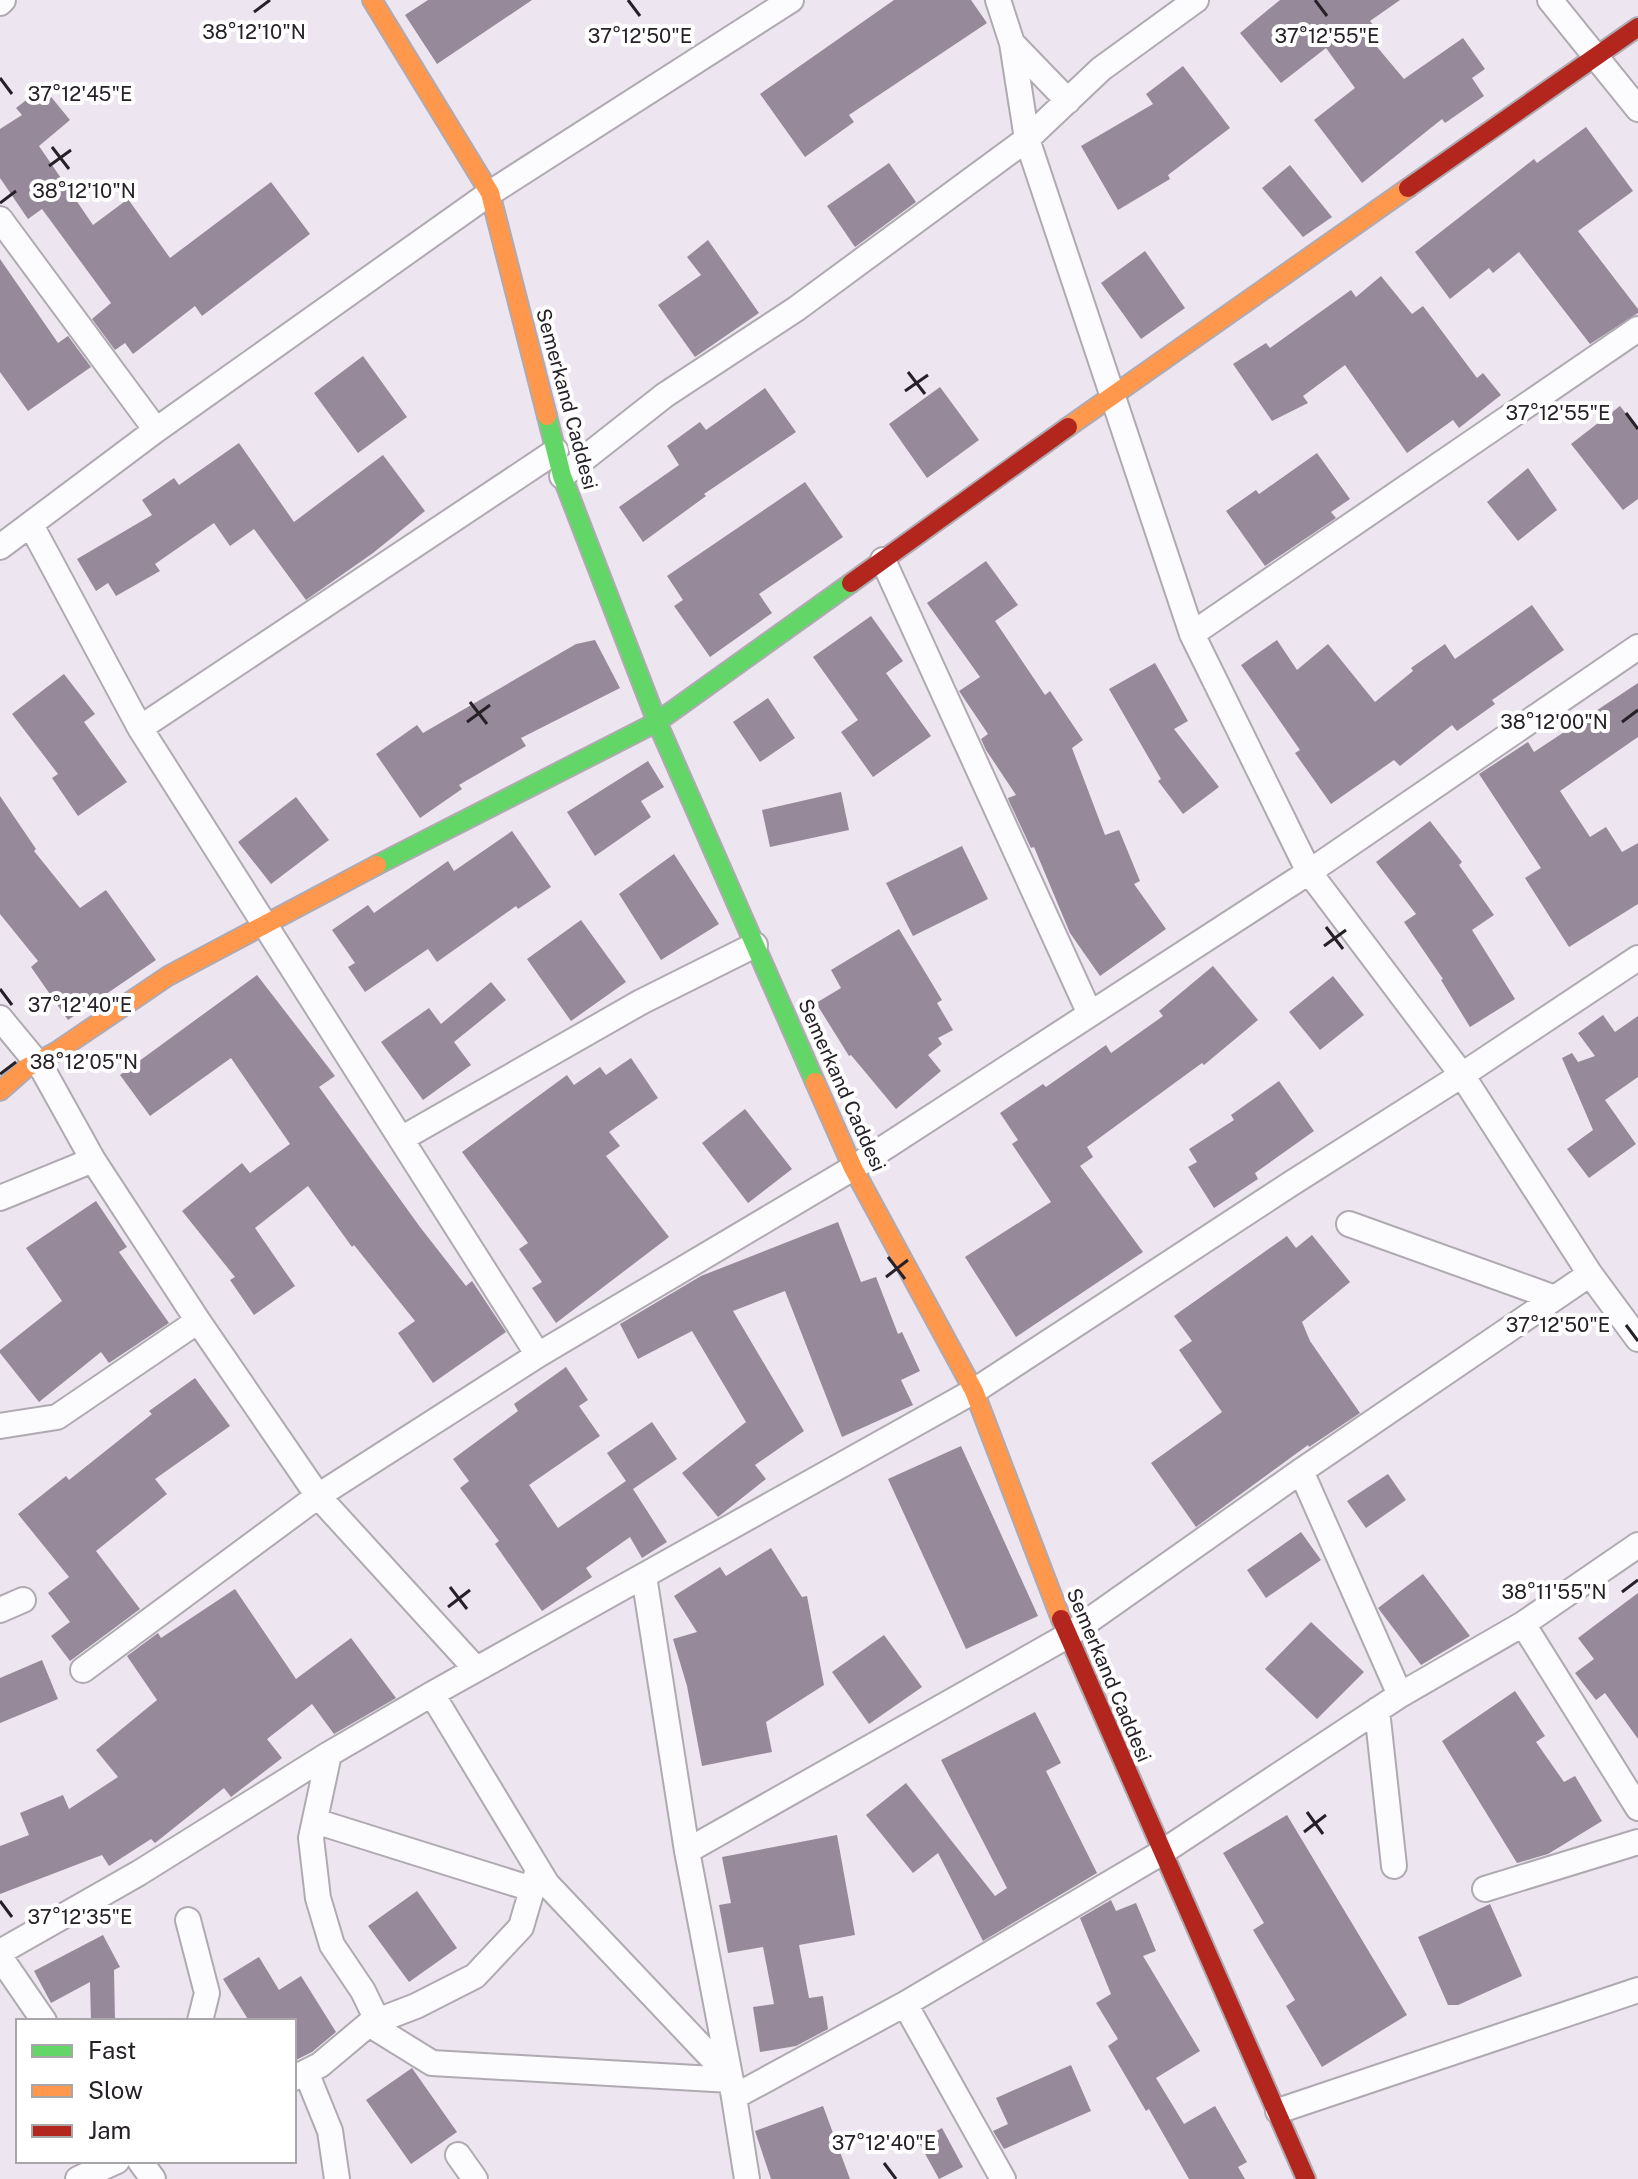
<svg xmlns="http://www.w3.org/2000/svg" width="1638" height="2179" font-family="'Public Sans',sans-serif">
<rect width="100%" height="100%" fill="#ede5f0"/>
<path fill="#96899a" d="M428 0H532L437 64 405 15Z
M894 0H971L987 23 849 115 854 122 805 157 760 94Z
M1280 0H1400L1370 21 1381 35 1372 41 1404 79 1463 38 1485 69 1472 78 1484 96 1445 123 1442 119 1362 183 1314 120 1355 88 1326 48 1281 83 1240 33Z
M1183 66 1230 128 1168 175 1170 179 1118 210 1081 146 1153 104 1146 94Z
M43 87 70 120 39 146 93 225 128 199 170 258 271 182 310 234 202 316 195 306 133 354 125 343 115 350 92 319 111 303 42 209 28 219 0 178V129L22 115 16 108Z
M1586 127 1633 191 1578 231 1638 309V313L1590 344 1519 252 1493 273 1489 268 1450 299 1415 252 1534 159 1537 163Z
M889 163 916 202 855 247 827 206Z
M1290 165 1332 217 1303 237 1262 188Z
M708 240 759 313 695 357 658 305 701 275 687 257Z
M1145 251 1185 308 1141 339 1101 283Z
M0 259 58 343 68 336 91 367 28 411 0 372Z
M1381 276 1412 314 1423 306 1477 378 1483 373 1501 395 1459 428 1453 420 1407 453 1345 365 1303 396 1308 403 1272 421 1233 364 1266 343 1270 348 1351 290 1356 297Z
M363 356 407 417 358 453 314 393Z
M940 387 979 440 927 478 889 424Z
M765 388 796 432 704 494 706 496 643 542 619 507 679 465 667 446 700 422 706 430Z
M1620 406 1638 429V499L1623 510 1571 444Z
M239 443 294 522 383 455 425 511 373 553 306 600 254 529 230 546 214 523 155 564 160 571 116 596 108 583 96 591 77 559 152 515 142 500 174 478 179 485Z
M1317 453 1350 499 1331 512 1336 518 1265 566 1226 511 1256 490 1259 494Z
M1528 468 1557 510 1518 541 1487 502Z
M805 482 843 537 759 594 772 613 710 657 674 606 683 600 667 576Z
M986 561 1018 605 995 621 1045 695 1050 691 1083 740 1072 748 1105 835 1119 830 1140 881 1134 884 1166 929 1100 976 1070 933 1034 847 1031 848 1009 801 1008 798 1016 795 986 750 981 739 988 734 959 691 980 677 927 603Z
M1532 605 1564 650 1492 700 1495 704 1457 731 1452 725 1400 766 1394 760 1331 804 1295 753 1300 750 1241 665 1277 640 1297 670 1328 644 1375 702 1413 671 1411 668 1445 644 1455 659Z
M871 616 903 661 886 673 931 736 873 777 841 732 858 720 813 657Z
M595 640 620 688 521 738 526 746 459 785 462 789 420 818 376 754 417 725 423 733 576 644Z
M1155 663 1188 721 1174 729 1219 787 1183 814 1158 781 1161 779 1109 689Z
M64 674 95 714 84 722 127 782 78 816 52 778 58 774 12 714Z
M1638 683V737L1560 791 1590 837 1606 827 1622 852 1638 843V904L1569 947 1525 878 1541 868 1479 774 1528 742 1534 752Z
M768 698 795 738 760 762 733 722Z
M648 761 664 787 641 801 651 817 595 856 567 812Z
M841 792 849 830 770 847 762 810Z
M0 796 36 849 34 851 80 908 106 890 156 960 68 1020 31 967 38 961 0 914Z
M296 797 329 840 271 884 238 842Z
M1430 821 1462 862 1459 865 1494 915 1472 930 1515 999 1470 1027 1441 980 1443 979 1404 922 1416 914 1376 862Z
M512 831 551 887 518 909 516 906 437 962 428 949 365 992 348 967 355 963 332 930 368 905 374 913 448 861 454 871Z
M962 846 988 899 913 936 886 883Z
M674 854 719 924 661 960 619 894Z
M581 920 626 982 571 1021 527 959Z
M899 929 942 1000 937 1003 953 1030 938 1038 942 1044 928 1055 941 1071 896 1109 851 1055 849 1056 816 1003 841 988 831 970Z
M1213 966 1258 1020 1204 1065 1202 1063 1087 1147 1093 1157 1080 1166 1143 1252 1016 1337 965 1257 1051 1202 1012 1144 1018 1140 1000 1113 1043 1084 1046 1087 1106 1045 1111 1053 1163 1016 1159 1011Z
M257 975 335 1076 319 1087 420 1227 466 1286 472 1281 506 1332 433 1383 398 1333 415 1321 354 1245 352 1247 308 1186 255 1228 295 1286 254 1315 230 1280 235 1277 182 1211 242 1163 250 1173 290 1144 231 1058 150 1116 120 1075Z
M1333 976 1364 1015 1320 1050 1289 1012Z
M491 982 506 1000 454 1042 471 1065 423 1100 381 1042 429 1008 441 1024Z
M1603 1015 1615 1032 1638 1016V1077L1605 1100 1636 1144 1589 1178 1567 1149 1593 1130 1562 1058 1572 1053 1578 1062 1595 1056 1578 1033Z
M631 1058 658 1098 609 1132 620 1146 606 1156 669 1237 556 1323 532 1288 542 1282 519 1249 528 1243 462 1152 567 1075 574 1085 600 1067 606 1075Z
M1279 1081 1314 1131 1255 1173 1258 1179 1214 1208 1188 1167 1197 1162 1189 1149 1234 1120 1231 1115Z
M745 1109 792 1169 748 1203 702 1143Z
M96 1201 127 1247 119 1252 169 1323 109 1363 101 1352 39 1402 0 1353V1350L62 1301 26 1248Z
M838 1222 861 1282 876 1277 898 1334 902 1332 920 1371 901 1380 913 1405 842 1437 785 1291 733 1311 804 1431 755 1465 766 1479 718 1517 682 1473 746 1422 692 1331 638 1359 620 1324 701 1276Z
M1312 1235 1350 1282 1302 1322 1310 1341 1360 1413 1309 1447 1308 1445 1196 1527 1151 1463 1222 1412 1179 1350 1192 1341 1174 1316 1287 1236 1296 1248Z
M566 1367 588 1400 579 1406 600 1436 529 1485 558 1528 626 1481 607 1453 652 1422 677 1459 633 1489 667 1542 642 1558 630 1537 586 1568 592 1577 542 1611 495 1544 499 1541 460 1488 469 1481 453 1459 518 1411 514 1404Z
M195 1378 230 1426 155 1479 167 1494 96 1551 140 1609 70 1661 51 1636 70 1622 48 1593 69 1577 18 1514 66 1476 69 1480 152 1414 149 1411Z
M961 1446 1038 1616 966 1649 888 1479Z
M1388 1474 1406 1500 1366 1528 1347 1501Z
M1301 1532 1321 1560 1266 1598 1247 1570Z
M771 1548 802 1597 807 1596 824 1685 766 1722 772 1752 702 1766 687 1686 673 1639 697 1632 674 1596 720 1567 726 1576Z
M1423 1574 1470 1636 1421 1665 1378 1608Z
M235 1589 296 1679 351 1638 396 1698 334 1734 312 1704 267 1739 282 1758 231 1797 224 1788 155 1843 151 1839 109 1866 102 1855 0 1894V1846L29 1835 20 1813 63 1795 69 1809 118 1777 96 1750 157 1700 127 1656 158 1633 161 1638Z
M1638 1593V1739L1605 1693 1596 1700 1575 1673 1594 1659 1578 1638Z
M1311 1622 1364 1672 1317 1719 1265 1669Z
M884 1635 922 1687 869 1724 832 1672Z
M42 1660 58 1699 0 1723V1678Z
M1515 1691 1545 1736 1536 1742 1564 1782 1575 1776 1602 1821 1548 1854 1517 1863 1442 1741Z
M1035 1712 1061 1763 1046 1771 1097 1873 983 1941 938 1853 913 1873 866 1815 906 1783 995 1896 1007 1888 941 1760Z
M1287 1815 1407 2015 1322 2067 1286 2006 1295 2000 1253 1930 1264 1923 1223 1853Z
M837 1835 855 1935 799 1945 809 1998 823 1996 828 2029 796 2046 760 2052 753 2007 774 2004 763 1947 728 1953 719 1905 731 1903 722 1857Z
M417 1891 457 1948 409 1982 368 1926Z
M1111 1900 1116 1911 1136 1903 1156 1951 1143 1956 1200 2051 1156 2078 1184 2124 1215 2106 1247 2162 1238 2167 1245 2179H1189L1149 2109 1146 2111 1108 2046 1118 2039 1096 2003 1111 1994 1080 1918Z
M1490 1904 1522 1976 1458 2005H1448L1418 1937Z
M103 1935 120 1967 114 1970 115 2021H91L90 1982 51 2003 34 1971Z
M259 1957 279 1990 301 1976 336 2032 312 2052 294 2061V2021H249L223 1979Z
M1071 2065 1091 2111 1004 2149 993 2131 1008 2124 996 2098Z
M412 2068 457 2132 411 2164 366 2100Z
M823 2106 850 2179H771L755 2131Z
M942 2128 963 2167 939 2179 918 2141Z"/>
<g fill="none" stroke-linecap="round" stroke-linejoin="round">
<g stroke="#afaab1" stroke-width="28">
<path id="street" d="M998 0 1012 43 1027 139 1192 634 1309 872 1462 1075 1590 1274 1638 1339
M1550 0 1638 109
M0 3 3 0
M1012 43 1068 101
M0 219 156 430
M562 476 665 395 796 309 1027 139 1101 69 1196 0
M31 525 140 728 538 1355
M0 547 156 430 490 193 791 0
M883 560 1090 1014
M1192 634 1638 329
M140 728 556 451
M0 1018 43 1070 93 1160 198 1321 318 1496 476 1669
M401 1139 641 1002 755 945
M0 1198 93 1160
M1349 1224 1555 1298
M0 1426 57 1417 198 1321
M1301 1471 1400 1695
M644 1576 687 1851 734 2097 747 2179
M0 1610 23 1600
M1523 1624 1638 1808
M83 1670 318 1496 538 1355 853 1168 1309 872 1638 647
M432 1694 547 1884 730 2077
M1377 1710 1394 1866
M315 1821 532 1889
M687 1851 1067 1636 1301 1471 1590 1274
M1485 1889 1638 1842
M188 1920 207 1993 200 2021
M0 1952 139 1873 329 1754 432 1694 974 1391 1292 1183 1462 1075 1638 958
M0 1957 44 2021
M905 2004 1003 2179
M369 2024 432 2063 731 2080
M369 2024 416 2006 475 1976 521 1927 538 1869
M306 2072 330 2131 337 2179
M294 2078 320 2065 376 2018 363 1991 332 1945 318 1898 311 1838 329 1754
M734 2097 905 2004 1161 1853 1400 1695 1523 1624 1638 1545
M1278 2111 1638 1990
M458 2155 475 2179
M140 2161 153 2179
M78 2179 117 2161"/>
</g>
<g stroke="#afaab1" stroke-width="22">
<path id="fast" d="M547 416 562 476 657 722 815 1082
M377 865 657 722 851 583"/>
</g>
<g stroke="#afaab1" stroke-width="22">
<path id="slow" d="M372 0 490 193 547 416
M1068 427 1408 188
M815 1082 853 1168 974 1391 1061 1619
M0 1091 26 1068 56 1052 168 976 377 865"/>
</g>
<g stroke="#afaab1" stroke-width="22">
<path id="jam" d="M1408 188 1638 27
M851 583 1068 427
M1061 1619 1306 2179"/>
</g>
<use href="#street" stroke="#fcfbfd" stroke-width="24"/>
<use href="#fast" stroke="#63d668" stroke-width="18"/>
<use href="#slow" stroke="#ff974d" stroke-width="18"/>
<use href="#jam" stroke="#b3261e" stroke-width="18"/>
</g>
<path fill="none" stroke="#262027" stroke-width="3" d="M628 0 640 16M1315 0 1327 16M254 12 270 0M0 78 12 94M52 147 69 169M49 166 71 150M0 203 16 191M908 372 925 394M905 391 928 375M1626 413 1638 429M470 702 487 724M467 722 490 705M1622 722 1638 710M1326 927 1343 949M1324 946 1346 930M0 989 12 1005M0 1074 16 1062M888 1257 905 1279M886 1277 908 1260M1626 1325 1638 1341M450 1587 467 1609M1622 1592 1638 1580M448 1607 470 1590M1307 1812 1323 1834M1304 1832 1326 1815M0 1901 12 1917M884 2163 896 2179"/>
<g text-anchor="middle" stroke-width="8" stroke-linejoin="round" paint-order="stroke">
<g font-size="20" fill="#262027" stroke="#fff">
<text transform="translate(567 399) rotate(75)" y="7">Semerkand Caddesi</text>
<text transform="translate(842 1085) rotate(66)" y="7">Semerkand Caddesi</text>
<text transform="translate(1109 1675) rotate(67)" y="7">Semerkand Caddesi</text>
</g>
</g>
<g font-size="20" text-anchor="middle" fill="#262027" stroke="#fff" stroke-width="8" stroke-linejoin="round" paint-order="stroke">
<text x="254" y="39">38°12'10"N</text>
<text x="640" y="43">37°12'50"E</text>
<text x="1327" y="43">37°12'55"E</text>
<text x="80" y="101">37°12'45"E</text>
<text x="84" y="198">38°12'10"N</text>
<text x="1558" y="420">37°12'55"E</text>
<text x="1554" y="729">38°12'00"N</text>
<text x="80" y="1012">37°12'40"E</text>
<text x="84" y="1069">38°12'05"N</text>
<text x="1558" y="1332">37°12'50"E</text>
<text x="1554" y="1599">38°11'55"N</text>
<text x="80" y="1924">37°12'35"E</text>
<text x="884" y="2150">37°12'40"E</text>
</g>
<rect x="16" y="2019" width="280" height="144" fill="#ffffff" stroke="#a8a6a9" stroke-width="2"/>
<rect x="32" y="2045" width="40" height="12" fill="#63d668" stroke="#a8a6a9" stroke-width="2"/>
<text x="88" y="2059" font-size="24" fill="#262027">Fast</text>
<rect x="32" y="2085" width="40" height="12" fill="#ff974d" stroke="#a8a6a9" stroke-width="2"/>
<text x="88" y="2099" font-size="24" fill="#262027">Slow</text>
<rect x="32" y="2125" width="40" height="12" fill="#b3261e" stroke="#a8a6a9" stroke-width="2"/>
<text x="88" y="2139" font-size="24" fill="#262027">Jam</text>
</svg>
